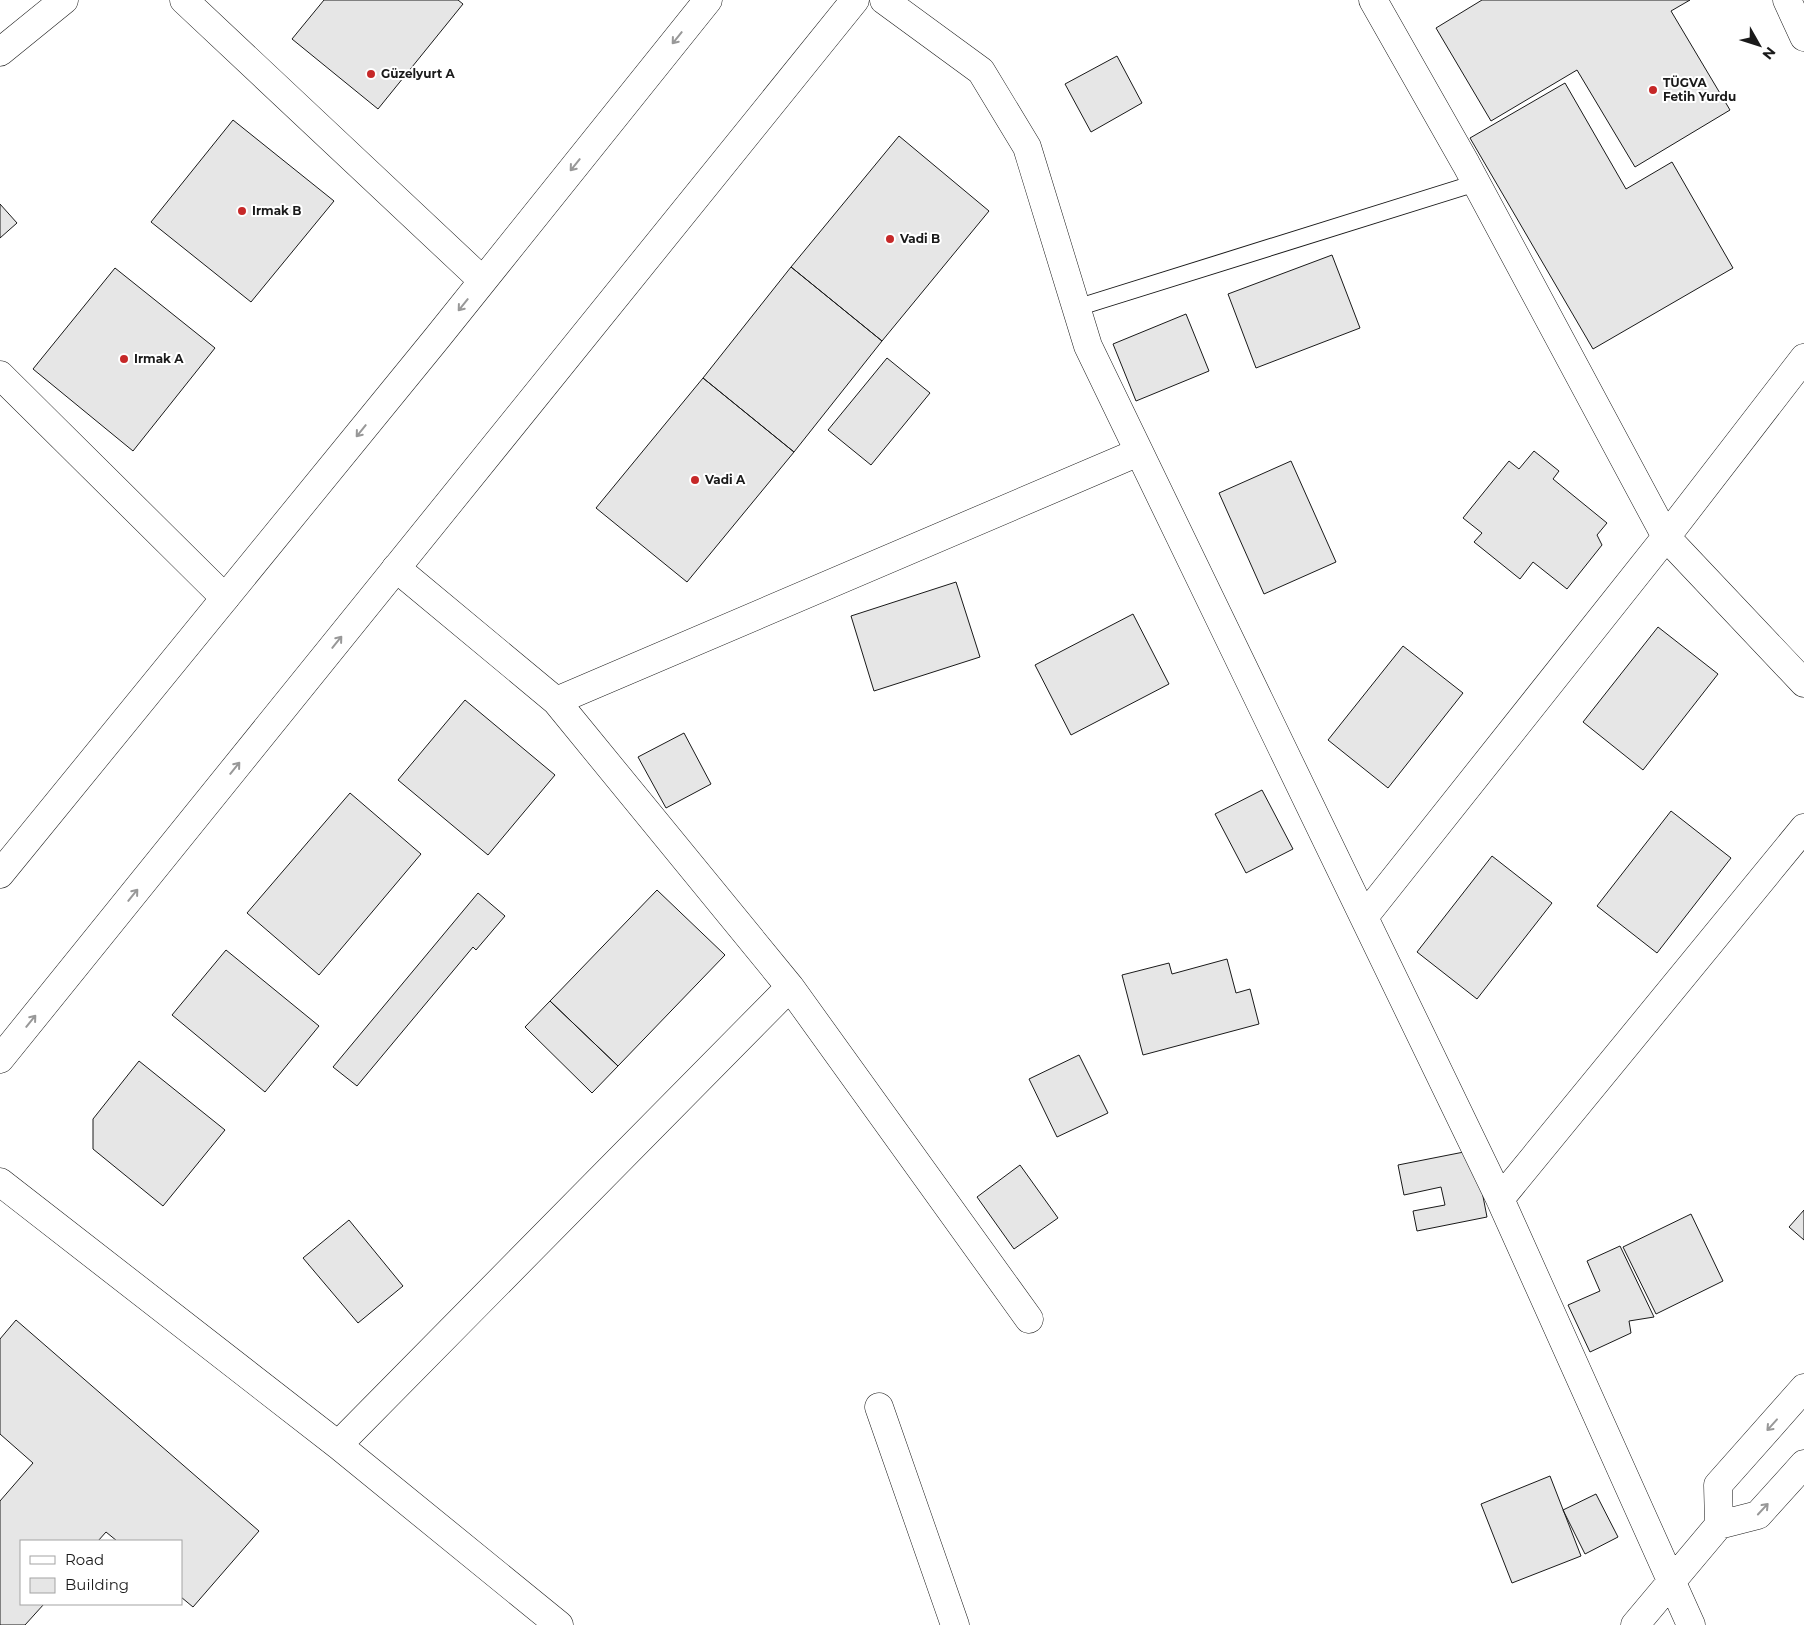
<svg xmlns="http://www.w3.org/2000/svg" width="1804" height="1625" font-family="Montserrat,sans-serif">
<rect width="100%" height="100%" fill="#fff"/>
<path fill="#e6e6e6" stroke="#1a1a1a" d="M324 0H458L463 4 378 109 292 39Z
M1482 0H1690L1671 11 1730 110 1635 167 1577 70 1491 121 1436 28Z
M1117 56 1142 103 1091 132 1065 84Z
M1565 83 1626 189 1672 162 1733 268 1593 349 1470 138Z
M233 120 334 201 251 302 151 222Z
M899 136 989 211 882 341 791 267Z
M0 204 17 223 0 238Z
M1332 255 1360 328 1256 368 1228 294Z
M791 267 882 341 794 452 703 378Z
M115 268 215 348 133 451 33 369Z
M1186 314 1209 371 1136 401 1113 344Z
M887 358 930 393 871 465 828 430Z
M703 378 794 452 687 582 596 508Z
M1534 451 1559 471 1553 479 1607 523 1597 535 1602 545 1567 589 1533 562 1520 579 1474 542 1482 533 1463 518 1509 461 1519 469Z
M1291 461 1336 562 1264 594 1219 493Z
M956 582 980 657 874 691 851 616Z
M1133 614 1169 684 1071 735 1035 665Z
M1658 627 1718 674 1643 770 1583 722Z
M1403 646 1463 693 1388 788 1328 740Z
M465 700 555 775 488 855 398 780Z
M684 733 711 784 666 808 638 757Z
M1262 790 1293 849 1246 873 1215 814Z
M350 793 421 854 319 975 247 913Z
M1671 811 1731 858 1657 953 1597 906Z
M1492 856 1552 903 1477 999 1417 952Z
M657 890 725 955 618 1066 550 1001Z
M478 893 505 916 476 950 473 947 357 1086 333 1067Z
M226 950 319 1026 265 1092 172 1015Z
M1227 959 1236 993 1250 989 1259 1024 1143 1055 1122 975 1169 963 1172 974Z
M550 1001 618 1066 592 1093 525 1027Z
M1079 1055 1108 1113 1057 1137 1029 1079Z
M139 1061 225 1130 163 1206 93 1149V1119Z
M1474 1150 1487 1217 1417 1231 1413 1211 1445 1205 1441 1187 1404 1195 1398 1165Z
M1020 1165 1058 1218 1014 1249 977 1197Z
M1804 1210V1240L1789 1227Z
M1691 1214 1723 1281 1656 1314 1623 1247Z
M349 1220 403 1286 358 1323 303 1258Z
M1620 1246 1654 1317 1629 1321 1631 1333 1590 1352 1568 1305 1600 1291 1587 1261Z
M16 1320 259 1531 193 1607 181 1597V1541H117L106 1532 98 1541H21V1604H44L25 1625H0V1501L33 1463 0 1434V1339Z
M1550 1476 1581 1556 1512 1583 1481 1504Z
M1596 1494 1618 1537 1585 1554 1563 1510Z"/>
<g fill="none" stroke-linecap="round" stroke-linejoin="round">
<g stroke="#1a1a1a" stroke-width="18">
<path id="lane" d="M1076 308 1476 183"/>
</g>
<g stroke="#1a1a1a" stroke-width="29">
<path id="street" d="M184 0 482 280
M884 0 981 71 1027 147 1088 346 1500 1199 1691 1625
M1373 0 1466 164 1666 537 1804 683
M1787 0 1804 37
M0 52 64 0
M0 375 225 598
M396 568 556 701 790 987 1029 1319
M556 701 1139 452
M1364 917 1666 537 1804 358
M0 1182 338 1445 559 1625
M1500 1199 1804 828
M879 1407 955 1625
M338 1445 790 987
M1719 1525 1718 1485 1804 1388
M1635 1625 1719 1525 1758 1515 1804 1464"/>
</g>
<g stroke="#1a1a1a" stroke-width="29">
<path id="primary" d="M0 874 437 338 708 0
M0 1059 855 0"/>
</g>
<use href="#lane" stroke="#fff" stroke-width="16"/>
<use href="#street" stroke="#fff" stroke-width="28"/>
<use href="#primary" stroke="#fff" stroke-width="28"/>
</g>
<defs><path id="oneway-shaft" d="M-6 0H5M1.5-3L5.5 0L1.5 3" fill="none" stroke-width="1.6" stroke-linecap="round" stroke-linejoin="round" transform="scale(1.25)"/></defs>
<g stroke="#989898">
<use href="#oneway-shaft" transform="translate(677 38) rotate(129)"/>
<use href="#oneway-shaft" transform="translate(575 165) rotate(129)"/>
<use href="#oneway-shaft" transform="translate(463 305) rotate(129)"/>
<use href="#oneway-shaft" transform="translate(361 431) rotate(129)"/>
<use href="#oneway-shaft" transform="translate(337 642) rotate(-51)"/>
<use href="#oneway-shaft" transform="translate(235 768) rotate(-51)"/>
<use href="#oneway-shaft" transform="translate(133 895) rotate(-51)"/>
<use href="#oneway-shaft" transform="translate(31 1021) rotate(-51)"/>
<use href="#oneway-shaft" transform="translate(1772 1425) rotate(132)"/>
<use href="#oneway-shaft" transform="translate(1763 1509) rotate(-47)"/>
</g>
<g fill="#c62828" stroke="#fff" stroke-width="2">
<circle cx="371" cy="74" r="5"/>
<circle cx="1653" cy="90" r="5"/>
<circle cx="242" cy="211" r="5"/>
<circle cx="890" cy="239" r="5"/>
<circle cx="124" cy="359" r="5"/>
<circle cx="695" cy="480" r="5"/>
</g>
<g text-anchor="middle" stroke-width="4" stroke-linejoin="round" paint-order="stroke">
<g font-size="12" font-weight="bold" fill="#1a1a1a" stroke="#fff" text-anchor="start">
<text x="381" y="78">Güzelyurt A</text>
<text x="1663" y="87">TÜGVA<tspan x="1663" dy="14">Fetih Yurdu</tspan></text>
<text x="252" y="215">Irmak B</text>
<text x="900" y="243">Vadi B</text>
<text x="134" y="363">Irmak A</text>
<text x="705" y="484">Vadi A</text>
</g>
</g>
<rect x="20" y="1540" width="162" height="65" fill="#ffffff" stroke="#a3a3a3"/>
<rect x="30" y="1556" width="25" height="8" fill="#ffffff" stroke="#a3a3a3"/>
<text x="65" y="1565" font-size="15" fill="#1a1a1a">Road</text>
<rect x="30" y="1578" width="25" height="15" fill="#e6e6e6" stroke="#a3a3a3"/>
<text x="65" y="1590" font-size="15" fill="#1a1a1a">Building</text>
<g transform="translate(1759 45) rotate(129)" stroke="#ffffff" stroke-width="4" paint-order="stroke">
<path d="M0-4L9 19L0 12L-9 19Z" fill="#1a1a1a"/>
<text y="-8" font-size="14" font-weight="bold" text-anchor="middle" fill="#1a1a1a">N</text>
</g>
</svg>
